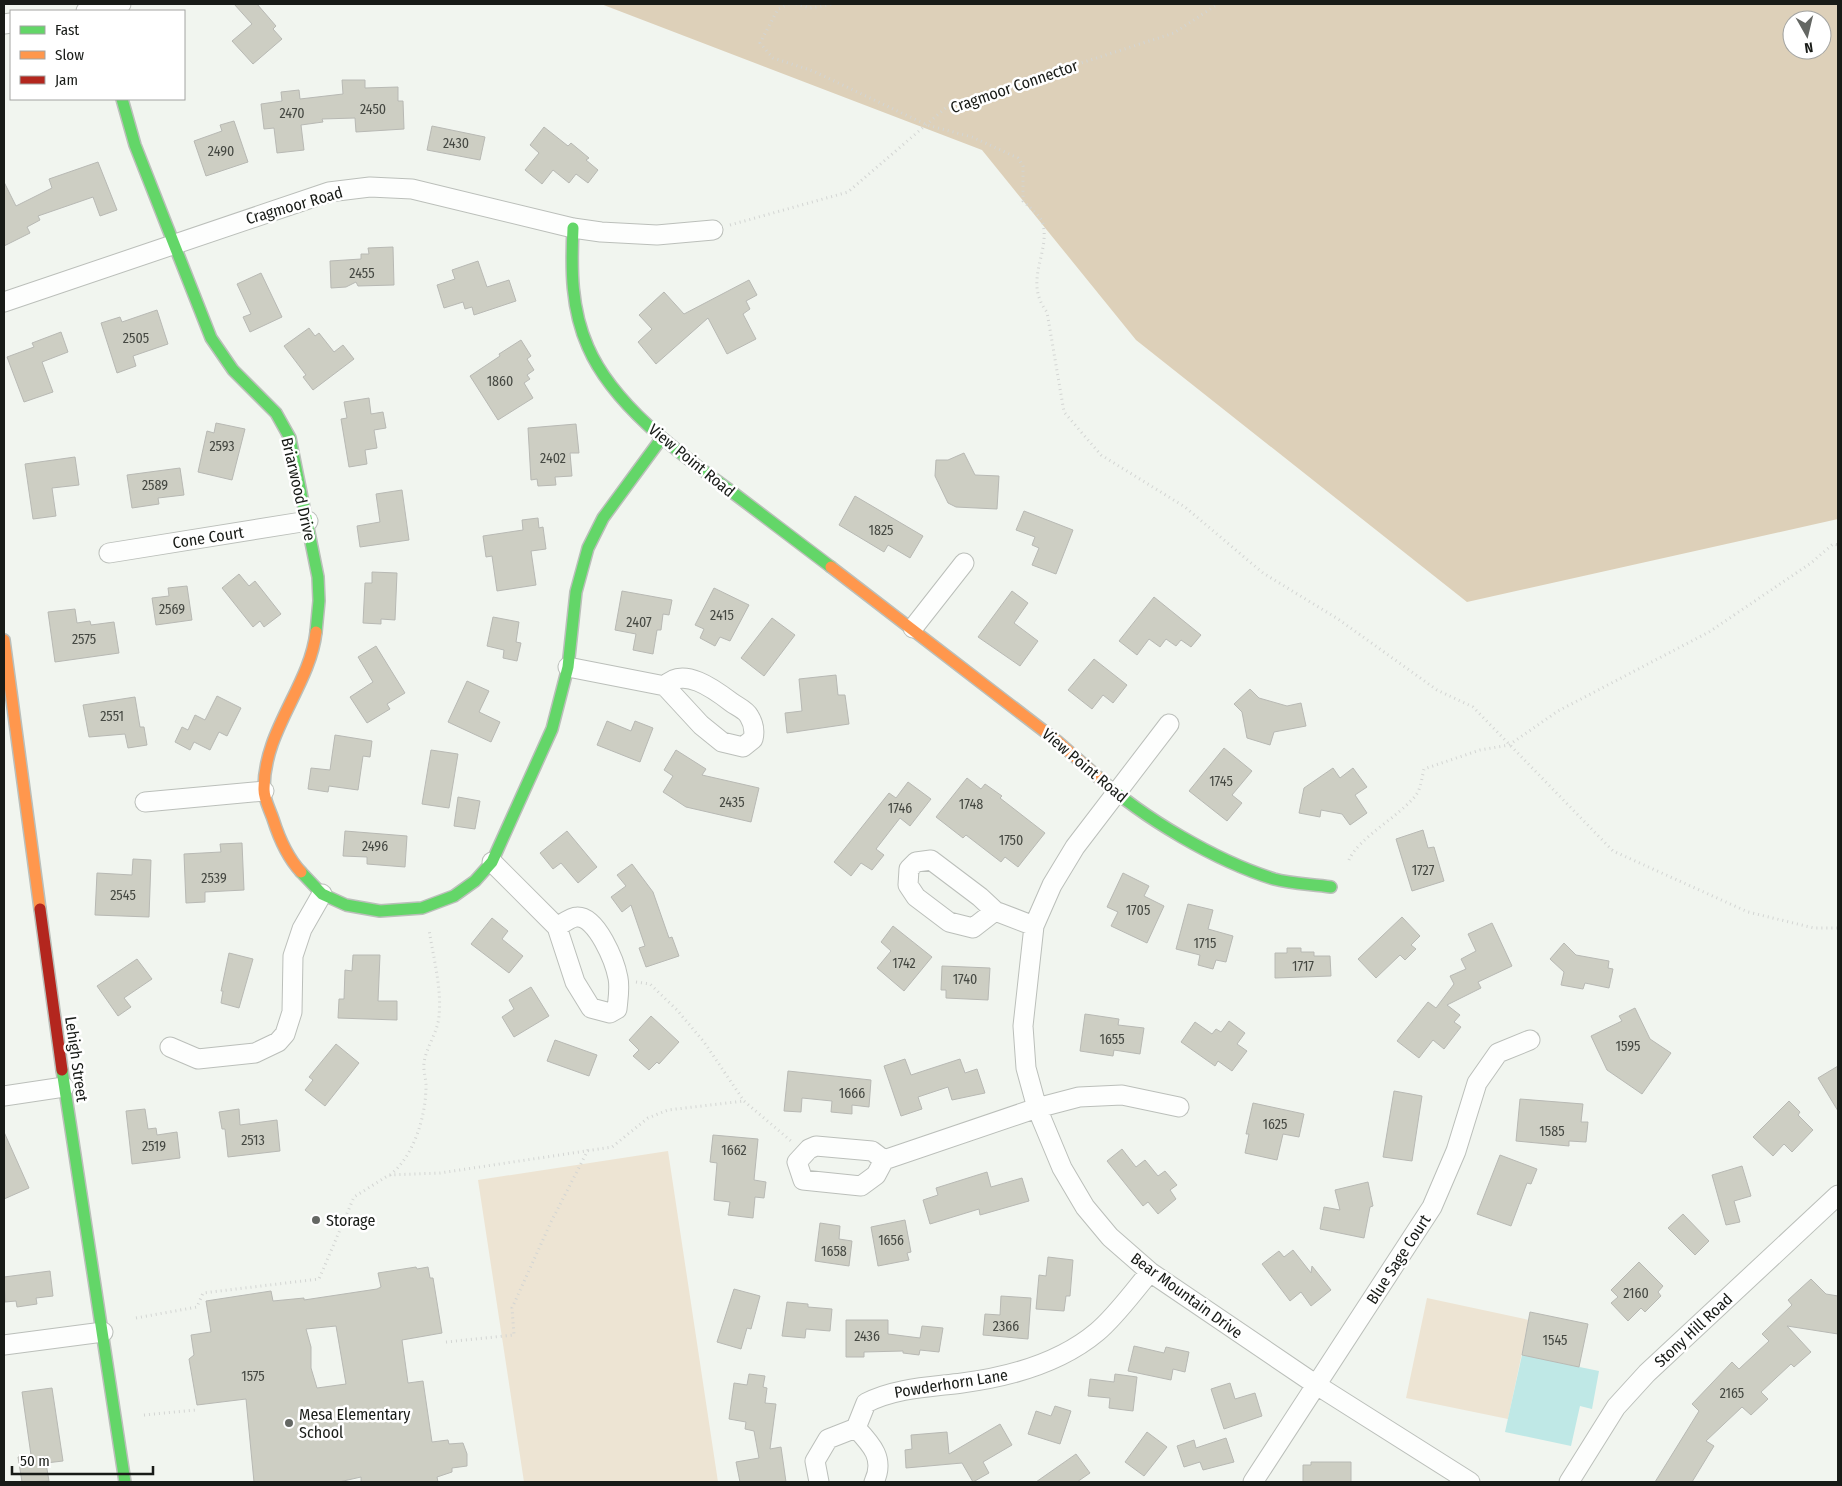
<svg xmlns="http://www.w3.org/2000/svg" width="1842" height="1486" font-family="'Fira Sans Condensed',sans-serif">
<rect width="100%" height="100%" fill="#f1f5ef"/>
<path fill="#ede4d3" d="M668 1151 718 1482H524L478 1180Z
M1427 1298 1529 1320 1508 1419 1406 1398Z"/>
<path fill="#ddd0b9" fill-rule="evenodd" d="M601 4H1838V519L1467 602 1136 340 982 150ZM1792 20H1822V50H1792Z"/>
<path fill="#bfe8e6" d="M1522 1355 1599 1371 1592 1409 1580 1406 1571 1446 1505 1432Z"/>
<path fill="#cdcec3" stroke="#b8b9b4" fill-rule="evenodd" d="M234 4H257L276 26 273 29 282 39 253 64 232 41 252 24Z
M342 80H365V88L398 87V101H403L404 129 356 132 355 118 322 119 323 122 301 125 304 150 277 153 274 128 264 129 261 104 282 101 281 92 299 90 300 99 343 94Z
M234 121 248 162 206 176 194 141 222 131 220 125Z
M432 126 485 137 480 160 427 150Z
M544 127 568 146 571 143 589 158 586 160 598 170 588 183 576 174 569 183 553 170 542 184 525 170 539 153 530 145Z
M98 162 117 210 100 216 93 197 38 216 40 220 27 227 30 233 4 246V182L16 206 52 188 49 179Z
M393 247 394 285 358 286 356 282 346 287 331 288 330 261 361 259V254H369L368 248Z
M478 261 487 287 509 280 516 301 474 315 472 307 465 309 463 302 444 308 437 285 455 279 452 270Z
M261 273 282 317 250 332 243 317 251 314 237 284Z
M749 280 757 295 746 301 750 309 743 314 756 339 727 354 708 318 656 364 638 342 652 329 639 315 664 292 684 314Z
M157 310 168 344 133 356 136 366 117 373 101 323 120 317 122 322Z
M309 328 315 336 319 333 334 352 343 345 354 359 313 390 303 377 306 375 284 346Z
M61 332 68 352 42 362 53 392 24 402 7 357 34 347 32 343Z
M521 340 531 356 527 359 534 370 527 375 530 379 524 383 533 398 498 420 470 376 500 356 499 354Z
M369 398 371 414 383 412 386 428 374 430 377 448 365 450 367 464 349 467 341 419 347 418 344 402Z
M216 423 245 429 232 480 198 472 207 431 214 433Z
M576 424 579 453H570L572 476 555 477 556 485 538 486 537 479 531 480 528 428Z
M964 453 975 475 999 476 997 509 956 507 948 503 935 476 936 460H948Z
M75 457 79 485 52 488 56 516 33 519 25 464Z
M180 468 184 495 158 498 159 504 132 508 127 475Z
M402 490 409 540 360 547 357 526 380 522 376 494Z
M855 496 923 536 910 558 888 545 884 552 839 525Z
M1024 511 1073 530 1056 574 1032 565 1039 548 1032 545 1035 537 1016 530Z
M538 518 539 528 543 527 546 549 531 551 536 585 497 591 492 556 486 557 483 536 523 530 522 520Z
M372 572 397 573 395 620 381 619V624L363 623 365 583H372Z
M239 574 249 586 255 581 281 614 264 627 260 621 253 627 222 588Z
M187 586 192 620 156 625 152 598 169 596 168 588Z
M714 588 749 605 730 641 720 637 715 646 700 638 704 629 695 625Z
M622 591 672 600 669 615 663 614 661 630H657L653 654 633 650 636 634 615 630Z
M1012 591 1028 603 1014 623 1038 641 1020 666 978 637Z
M1154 597 1201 635 1191 647 1181 640 1176 646 1166 639 1160 647 1149 639 1137 655 1119 641Z
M75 609 77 623 90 621 91 625 114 622 119 653 55 662 48 612Z
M493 617 519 622 516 642 521 643 517 661 503 658 504 650 487 646Z
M772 618 795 635 764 676 741 658Z
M376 646 405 693 387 704 390 709 367 723 350 697 373 682 358 657Z
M1094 659 1127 685 1113 703 1103 695 1092 709 1068 690Z
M836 675 838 695H845L849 724 787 733 785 713 802 711 799 679Z
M467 681 489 691 479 712 500 722 491 742 448 722Z
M1250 689 1259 698 1287 706 1301 703 1306 726 1274 732 1270 745 1247 738 1242 712 1234 704Z
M217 696 241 708 227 736 219 732 210 750 194 742 190 750 175 742 182 727 188 730 195 715 205 720Z
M135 697 140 727H144L147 745 128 748 125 734 89 737 83 705Z
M607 721 631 731 635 721 653 728 640 762 597 745Z
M335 735 372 741 370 757 363 756 358 790 329 786 328 792 308 789 311 768 330 770Z
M1224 748 1252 771 1232 795 1242 803 1227 821 1189 791Z
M431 750 458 754 449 808 422 804Z
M676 750 706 769 702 775 759 788 751 822 686 807 663 792 673 776 664 770Z
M1333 768 1340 778 1353 768 1367 787 1355 795 1367 813 1350 825 1342 814 1321 810 1320 817 1299 813 1304 788Z
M967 778 981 789 985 784 1002 796 1000 798 1045 833 1018 867 1005 857 1001 862 966 835 963 838 936 817Z
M908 782 931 799 910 826 900 818 876 849 884 855 872 870 861 863 851 876 834 862 889 793 896 798Z
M458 797 480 801 475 829 454 826Z
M1423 830 1428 848 1434 847 1444 881 1412 891 1396 839Z
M345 831 407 836 405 867 367 864V857L343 856Z
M567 831 597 867 578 883 561 863 553 869 540 853Z
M242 843 244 890 205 892V902L186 903 184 854 221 852 220 844Z
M133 859 151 860 149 917 95 915 97 873 132 875Z
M632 864 653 892 669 938 672 937 679 956 646 967 639 948 645 946 631 905 622 912 611 897 626 886 617 875Z
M1123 873 1149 886 1144 896 1164 906 1147 943 1111 926 1118 912 1107 907Z
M1188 904 1213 910 1208 929 1233 936 1226 962 1216 960 1213 969 1198 965 1200 955 1176 949Z
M1402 917 1420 936 1411 945 1416 949 1405 960 1400 955 1376 978 1358 959Z
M492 918 508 931 502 939 523 956 509 973 471 944Z
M1492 923 1512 966 1478 982 1481 988 1447 1005 1460 1015 1454 1022 1461 1027 1444 1049 1433 1040 1419 1058 1397 1041 1428 1002 1436 1008 1454 984 1450 976 1466 969 1461 959 1476 951 1468 934Z
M893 926 932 957 904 991 877 968 891 951 881 942Z
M1564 943 1576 955 1609 961 1608 968 1613 969 1609 988 1585 983 1583 989 1561 985 1564 972 1550 959Z
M1287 948H1301V952H1314V956H1330L1331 976 1275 978V953H1287Z
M229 953 253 959 239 1008 221 1003 223 991H221Z
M353 955H380L378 1001H397V1020L338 1018 339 999H344L345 970 352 971Z
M137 959 152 979 124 998 131 1007 118 1016 97 986Z
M942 966 990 968 988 1000 946 998V990H941Z
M531 987 549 1016 514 1037 502 1017 514 1009 509 1000Z
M1635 1008 1650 1039 1671 1053 1642 1094 1607 1070 1591 1036 1622 1021 1619 1016Z
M1085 1014 1119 1019 1118 1025 1144 1028 1140 1054 1114 1050 1113 1056 1080 1051Z
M651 1016 679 1042 659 1064 657 1062 649 1070 633 1056 639 1050 629 1040Z
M1229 1021 1245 1033 1237 1044 1247 1051 1232 1071 1218 1061 1215 1066 1181 1042 1195 1022 1212 1034 1216 1029 1221 1032Z
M555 1040 597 1055 589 1076 547 1061Z
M336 1044 359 1063 325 1106 305 1090 313 1080 309 1077Z
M905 1059 911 1075 960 1059 965 1073 977 1069 985 1093 952 1100 948 1087 918 1097 922 1109 901 1116 884 1066Z
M1838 1066V1111L1818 1078Z
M788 1071 871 1080 869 1107 852 1105V1114L831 1112 832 1101 802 1098 801 1112 784 1111Z
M1394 1091 1422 1096 1412 1161 1383 1157Z
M1520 1099 1583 1104 1581 1122H1588L1586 1142 1569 1141V1146L1516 1141Z
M1789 1101 1800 1112 1798 1115 1813 1130 1792 1152 1784 1144 1773 1156 1753 1137Z
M1253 1103 1304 1114 1299 1137 1283 1134 1277 1160 1245 1153 1249 1134H1246Z
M145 1109 148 1129 156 1128 157 1135 177 1132 180 1158 132 1164 126 1111Z
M239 1109 240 1125 277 1120 280 1151 228 1157 225 1129H222L219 1112Z
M4 1132 29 1188 4 1199Z
M713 1135 758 1139 754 1180 766 1182 764 1198 755 1197 753 1218 728 1215 730 1202 714 1200 717 1163 710 1162Z
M1122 1149 1136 1167 1145 1160 1158 1176 1165 1171 1177 1185 1170 1190 1176 1199 1158 1214 1148 1202 1143 1206 1107 1161Z
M1500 1155 1537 1169 1531 1184 1527 1183 1511 1226 1477 1214Z
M1742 1166 1751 1196 1734 1201 1740 1222 1726 1225 1712 1175Z
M987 1172 991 1187 1022 1178 1029 1201 980 1215 979 1209 930 1224 923 1200 938 1195 936 1188Z
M1368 1182 1373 1206 1370 1207 1364 1238 1320 1229 1324 1207 1340 1210 1335 1190Z
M1683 1214 1709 1241 1695 1255 1668 1228Z
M905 1220 911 1252 907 1253 909 1260 878 1266 871 1227Z
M820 1223 840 1226 839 1239 852 1241 849 1266 815 1261Z
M1293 1250 1311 1273 1312 1266 1331 1290 1311 1306 1301 1292 1290 1301 1262 1264 1279 1251 1284 1257Z
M1048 1257 1073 1260 1070 1296H1066L1064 1311 1036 1309 1039 1275 1046 1276Z
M1639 1262 1663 1286 1658 1292 1661 1296 1645 1312 1641 1308 1628 1321 1611 1303 1618 1297 1611 1290Z
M416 1267 417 1269 428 1267 430 1278H433L442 1333 402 1340 408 1383 423 1381 432 1442 448 1440 449 1444 463 1443 467 1454V1466L452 1468V1472L437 1477 438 1482H361V1477L339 1482H254L246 1399 197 1405 189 1359 194 1355 191 1335 211 1332 206 1301 271 1291 273 1301 304 1298V1300L377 1289 381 1287 378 1273ZM336 1326 346 1384 317 1388 311 1368V1347L306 1329Z
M50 1271 53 1296 36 1298 37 1304 17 1307 16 1301 5 1302 4 1277Z
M1811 1279 1826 1294 1838 1296V1334L1787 1326 1811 1352 1794 1367 1791 1364 1761 1392 1768 1399 1751 1415 1742 1407 1706 1441 1714 1446 1692 1482H1655L1699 1411 1692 1404 1732 1362 1739 1369 1769 1341 1762 1334 1792 1305 1788 1300Z
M734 1289 760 1296 751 1329 747 1328 741 1349 717 1342Z
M1001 1296 1031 1298 1028 1339 983 1335 985 1314 1000 1315Z
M787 1302 808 1304V1307L832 1309 830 1331 806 1329 805 1338 782 1336Z
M1530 1312 1588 1324 1579 1367 1522 1355Z
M846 1320H888V1334L920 1338 922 1326 943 1328 939 1352 920 1350 919 1355 903 1353V1351L864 1352V1357H846Z
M1134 1346 1164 1353 1166 1347 1189 1352 1185 1372 1173 1369 1171 1380 1128 1371Z
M749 1374 765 1376 763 1387 767 1388 765 1403 776 1404 770 1449 781 1447 786 1482H740L736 1462 759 1458 754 1431 745 1429 746 1422 729 1419 734 1383 747 1385Z
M1115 1374 1137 1377 1133 1411 1109 1408 1110 1398 1088 1396 1090 1379 1114 1382Z
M1230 1383 1235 1399 1255 1393 1262 1416 1224 1429 1211 1389Z
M52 1388 63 1461 46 1463 49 1481 22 1482 18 1457 31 1455 22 1392Z
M1055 1406 1071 1411 1060 1444 1028 1434 1036 1411 1051 1416Z
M1000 1424 1012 1445 983 1462 989 1473 973 1482 962 1463 906 1468 905 1450 912 1449 911 1435 947 1432 949 1454Z
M1147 1432 1167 1447 1144 1476 1125 1462Z
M1226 1438 1234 1462 1203 1470 1200 1462 1184 1467 1177 1446 1194 1440 1196 1448Z
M1076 1454 1090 1473 1077 1482H1036Z
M1311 1462H1351V1482H1303V1465H1311Z"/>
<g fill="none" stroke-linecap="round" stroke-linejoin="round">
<g stroke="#bbbfba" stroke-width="21">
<path id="street" d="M86 11 121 4
M4 24 11 23
M4 302 329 192 370 187 412 189 573 228 601 232 657 235 713 230
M109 553 308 521
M913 628 964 563
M568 667 665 686 701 725 722 742 743 747 753 739C755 731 754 724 749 716 746 710 736 706 731 702 714 689 683 666 665 686
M1169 724 1075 847 1052 885 1034 926 1023 1026 1026 1068 1037 1108 1062 1168 1085 1207 1110 1237 1150 1272 1315 1384 1470 1482
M145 802 264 791
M492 862 557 927 575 982 591 1008 610 1013 617 1009C618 999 620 988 618 978 615 962 597 916 577 917 571 917 562 924 557 927
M995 911 973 928 949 922 916 897 908 885 909 869 916 862 931 860 980 897 995 911 1034 926
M170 1047 198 1059 255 1053 278 1042 285 1034 292 1012 293 956 302 929 322 894
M4 1096 64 1087
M884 1160 876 1175 861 1186 803 1180 797 1162 809 1149 816 1146 872 1151 884 1160 1037 1108 1079 1097 1122 1095 1179 1107
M4 1345 103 1332
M856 1428 866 1403C895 1388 930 1387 962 1383 1008 1377 1060 1363 1097 1332 1116 1316 1133 1292 1150 1272
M856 1428C872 1445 885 1459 874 1482
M819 1482 815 1461 828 1439 856 1428
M1253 1482 1432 1207 1456 1151 1477 1083 1498 1053 1530 1040
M1569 1482 1616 1407 1647 1373 1838 1195"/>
</g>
<g stroke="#bbbfba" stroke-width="14">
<path id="fast" d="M122 99 135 145 211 338 233 370 276 413 290 438 318 577 319 601 316 632
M573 228C571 269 571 309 588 347 613 405 679 453 728 489 762 515 797 541 831 567
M1098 777C1143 818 1216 861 1274 879 1292 884 1312 884 1331 887
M301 872 322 894 346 905 380 911 422 908 454 896 475 881 492 862 552 729 568 667 576 592 588 548 603 518 661 439
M62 1070 125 1482"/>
</g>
<g stroke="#bbbfba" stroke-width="14">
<path id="slow" d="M831 567 1057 741 1098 777
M4 640 40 909
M301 872C287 857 279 838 273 819 270 810 264 799 264 790 263 731 310 686 316 632"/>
</g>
<g stroke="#bbbfba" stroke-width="14">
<path id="jam" d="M40 909 62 1070"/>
</g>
<path stroke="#d3d5d3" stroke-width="3" stroke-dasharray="1 4" stroke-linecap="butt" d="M789 4 778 9 760 43 773 58 813 71 927 125 972 137 1018 158 1023 166V201C1029 207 1041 216 1043 224 1050 254 1023 281 1047 312L1064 412 1101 455 1185 507 1263 573 1338 619 1437 690 1473 707 1613 851 1748 912 1814 928H1838
M796 4 810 8 835 4
M730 225 848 192 948 106 1174 33 1218 4
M1349 860C1358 838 1400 816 1416 795 1421 789 1422 776 1424 769L1480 750 1509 745 1558 711 1709 632 1811 563 1833 544 1838 545
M636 982 650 984 677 1010 704 1042 744 1101 791 1141
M390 1175C414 1156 426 1116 426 1086 426 1078 423 1070 424 1063 426 1047 438 1032 439 1016 442 988 433 957 429 929
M136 1318 197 1307 203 1293 319 1279 354 1197 389 1175 440 1173 612 1147 648 1118 668 1110 744 1101
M446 1342 514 1335 512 1308 551 1222 588 1150
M144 1415 196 1410"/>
<use href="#street" stroke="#fdfefd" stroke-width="19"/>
<use href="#fast" stroke="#63d668" stroke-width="11"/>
<use href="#slow" stroke="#ff974d" stroke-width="11"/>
<use href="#jam" stroke="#b3261e" stroke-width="11"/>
</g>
<g fill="#646763" stroke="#fff" stroke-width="2">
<circle cx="316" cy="1220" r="5"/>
<circle cx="289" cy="1423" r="5"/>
</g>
<g text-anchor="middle" stroke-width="5" stroke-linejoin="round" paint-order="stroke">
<g font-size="14" fill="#454842">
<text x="373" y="114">2450</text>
<text x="292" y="118">2470</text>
<text x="456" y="148">2430</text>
<text x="221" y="156">2490</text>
<text x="362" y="278">2455</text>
<text x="136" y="343">2505</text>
<text x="500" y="386">1860</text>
<text x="222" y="451">2593</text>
<text x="553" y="463">2402</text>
<text x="155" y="490">2589</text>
<text x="881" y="535">1825</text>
<text x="172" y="614">2569</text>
<text x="722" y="620">2415</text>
<text x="639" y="627">2407</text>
<text x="84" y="644">2575</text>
<text x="112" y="721">2551</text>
<text x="1221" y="786">1745</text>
<text x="732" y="807">2435</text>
<text x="971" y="809">1748</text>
<text x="900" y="813">1746</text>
<text x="1011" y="845">1750</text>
<text x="375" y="851">2496</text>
<text x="1423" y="875">1727</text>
<text x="214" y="883">2539</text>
<text x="123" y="900">2545</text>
<text x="1138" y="915">1705</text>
<text x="1205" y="948">1715</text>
<text x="904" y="968">1742</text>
<text x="1303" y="971">1717</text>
<text x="965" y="984">1740</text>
<text x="1112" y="1044">1655</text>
<text x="1628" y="1051">1595</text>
<text x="852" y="1098">1666</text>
<text x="1275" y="1129">1625</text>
<text x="1552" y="1136">1585</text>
<text x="253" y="1145">2513</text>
<text x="154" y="1151">2519</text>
<text x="734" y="1155">1662</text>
<text x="891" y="1245">1656</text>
<text x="834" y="1256">1658</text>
<text x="1636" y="1298">2160</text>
<text x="1006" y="1331">2366</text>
<text x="867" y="1341">2436</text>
<text x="1555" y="1345">1545</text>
<text x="253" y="1381">1575</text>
<text x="1732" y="1398">2165</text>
</g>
<g font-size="16" fill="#181b17" stroke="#fff">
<text transform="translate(1014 86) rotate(-19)" y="6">Cragmoor Connector</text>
<text transform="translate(294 205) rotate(-16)" y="6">Cragmoor Road</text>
<text transform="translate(692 460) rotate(39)" y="6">View Point Road</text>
<text transform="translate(299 489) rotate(77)" y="6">Briarwood Drive</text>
<text transform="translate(208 537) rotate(-9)" y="6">Cone Court</text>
<text transform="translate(1085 765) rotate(40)" y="6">View Point Road</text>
<text transform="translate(77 1059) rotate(82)" y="6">Lehigh Street</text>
<text transform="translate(1398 1259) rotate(-57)" y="6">Blue Sage Court</text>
<text transform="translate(1187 1295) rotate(36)" y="6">Bear Mountain Drive</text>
<text transform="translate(1693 1330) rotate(-43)" y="6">Stony Hill Road</text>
<text transform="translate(951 1383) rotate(-9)" y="6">Powderhorn Lane</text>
</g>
<g font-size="16" fill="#181b17" stroke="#fff" text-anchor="start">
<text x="326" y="1226">Storage</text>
<text x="299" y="1420">Mesa Elementary<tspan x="299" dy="18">School</tspan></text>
</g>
</g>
<rect width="1842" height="1486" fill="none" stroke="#181b17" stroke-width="10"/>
<rect x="10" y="10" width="175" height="90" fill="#ffffff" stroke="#a3a4a2"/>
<rect x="20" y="26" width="25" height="8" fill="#63d668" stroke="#a3a4a2"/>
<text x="55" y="35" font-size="15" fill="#181b17">Fast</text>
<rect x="20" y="51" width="25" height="8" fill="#ff974d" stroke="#a3a4a2"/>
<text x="55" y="60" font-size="15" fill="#181b17">Slow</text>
<rect x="20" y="76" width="25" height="8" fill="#b3261e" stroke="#a3a4a2"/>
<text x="55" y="85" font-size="15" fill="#181b17">Jam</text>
<g transform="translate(1807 35) rotate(172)"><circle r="24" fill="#ffffff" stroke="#a3a4a2"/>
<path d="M0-4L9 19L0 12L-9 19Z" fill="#646763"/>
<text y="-8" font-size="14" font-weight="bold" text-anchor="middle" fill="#181b17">N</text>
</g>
<path d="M12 1466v8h141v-8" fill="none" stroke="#181b17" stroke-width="2.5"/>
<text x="20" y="1466" font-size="15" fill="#181b17" stroke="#ffffff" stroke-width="4" paint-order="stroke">50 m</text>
</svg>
